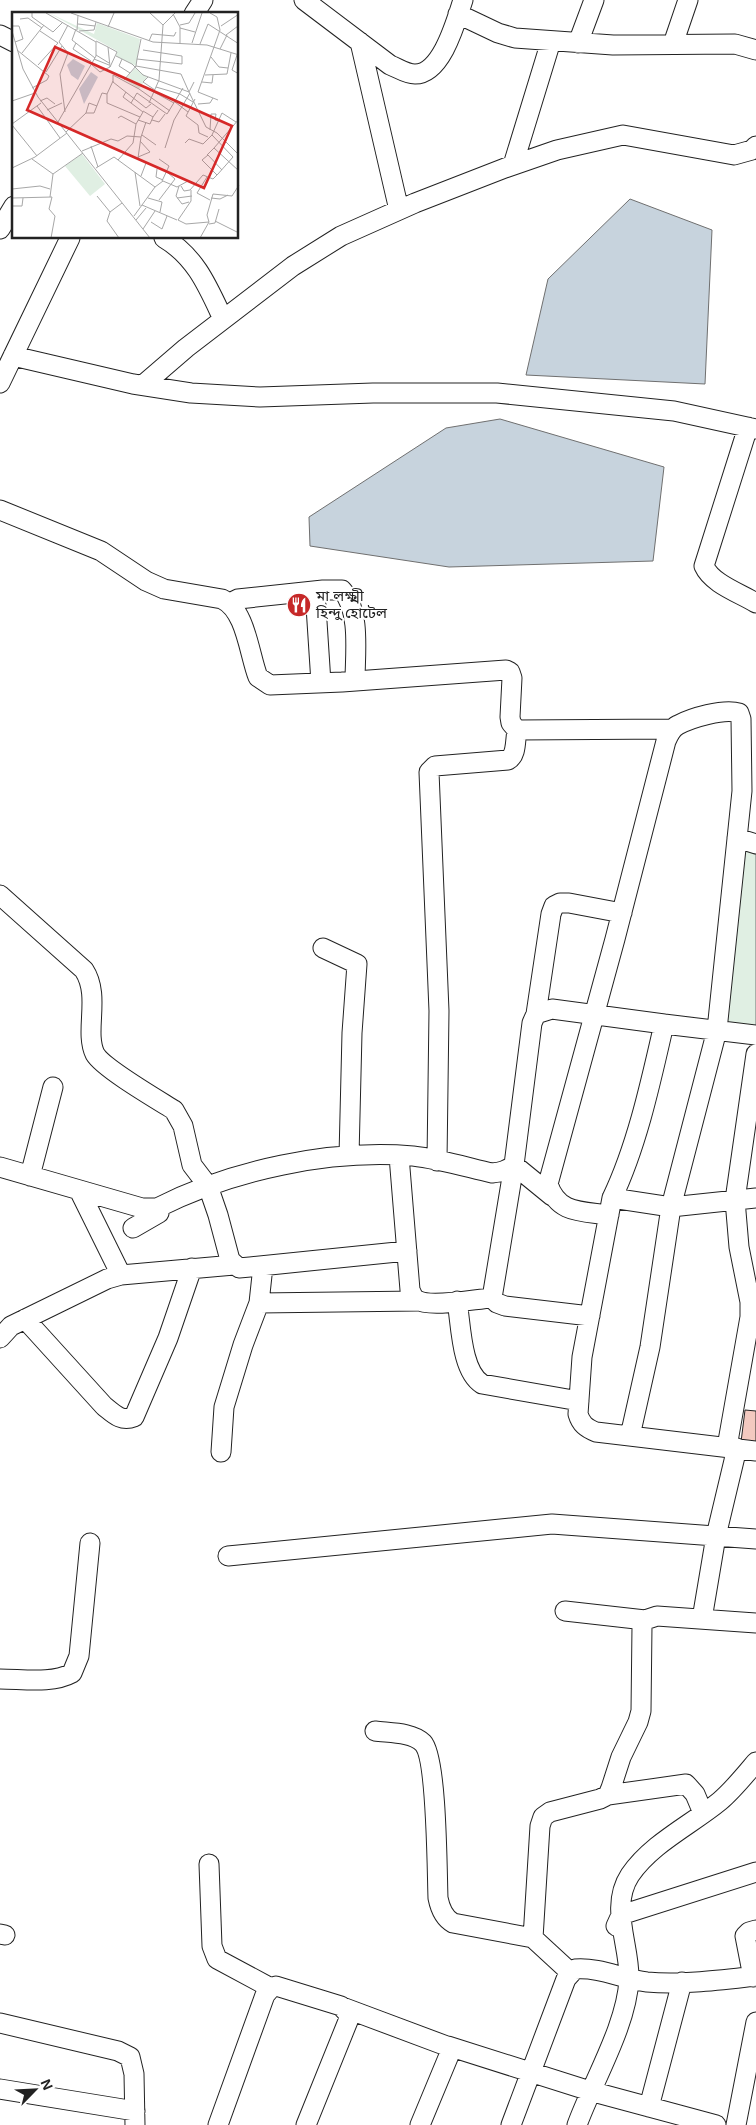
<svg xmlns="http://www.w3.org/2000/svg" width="756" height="2125" font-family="Helvetica,'Noto Sans Bengali',sans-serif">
<rect width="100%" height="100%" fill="#fff"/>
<path fill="#e0efe3" stroke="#6f6f6f" d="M736 848 756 853V1037L717 1030 718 932Z"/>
<path fill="#c7d3dd" stroke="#6f6f6f" d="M630 199 712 230 705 384 526 375 548 279Z
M500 419 664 467 653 561 449 567 310 546 309 517 446 428Z"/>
<path fill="#f3c9c0" stroke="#222" d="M745 1410 756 1411V1443L741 1442Z"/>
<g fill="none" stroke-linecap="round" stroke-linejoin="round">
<g stroke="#222" stroke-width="21">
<path id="minor" d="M304 0 390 65C398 68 406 74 415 74 442 74 456 21 463 0
M194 14 203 0
M458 14 498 33 515 38 613 45 735 44 756 50
M0 35 14 42
M360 42 399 210
M578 43 594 0
M673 44 688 0
M513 165 551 41
M0 229 14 206
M164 238C196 257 208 287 223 319
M13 356 133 384 191 393 260 397 373 393H497L674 411 756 429
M0 383 70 238
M143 385 186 348 293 266 341 236 415 203 505 168 557 150 623 135 734 155 752 150 756 146
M748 427 704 566C712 584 740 593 756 603
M0 510 101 551 146 581 164 589 222 599C246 610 249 654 258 677L270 685 342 682 506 670 510 672 512 678 510 717 511 723 517 730 672 729
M315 591 321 683
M230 603 238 599 323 590H342C361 611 355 655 355 681
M737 838 756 844
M0 895 84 970C101 996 84 1031 95 1054 103 1068 158 1100 174 1110L183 1126 192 1165 208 1186 218 1215 230 1260 239 1268 250 1267 407 1251
M323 948 357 964 352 1033 349 1156
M536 1014 551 914 554 906 560 903H569L622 913
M664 1024 756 1035
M399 1156 410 1290C412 1294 413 1298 417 1300 431 1308 475 1299 492 1298
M437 1161 439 1011 429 772 435 766 508 760C517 755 515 740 517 730
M0 1167 142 1208H157C232 1170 330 1149 413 1156 439 1159 466 1167 492 1173 501 1172 506 1171 514 1165L532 1023 536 1014 552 1009 664 1024C651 1081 637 1146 612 1198L582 1357 578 1414C581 1424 586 1428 596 1432L756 1451
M30 1176 53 1087
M79 1190 121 1275
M552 1196 514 1165 492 1298 497 1303 505 1306 590 1316
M612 1198 671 1207 756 1198
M609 1215C581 1211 558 1214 548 1184L615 939 666 741C669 734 672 728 678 725 691 718 724 708 739 713L741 719 742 791 717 1030 671 1207 650 1347 630 1436
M133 1228 159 1213 157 1208
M457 1301C461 1324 461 1371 482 1384L579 1401
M259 1303 418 1301
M25 1319 104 1406C114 1414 121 1422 134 1417L168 1338 192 1268
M0 1338 11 1326 107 1279 121 1275 234 1265
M727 1447 750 1317V1302L739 1247 735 1200 756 1054
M221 1452 224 1407 243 1345 259 1303 263 1266
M228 1556 552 1524 756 1539
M565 1611 645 1620
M702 1619 716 1536 737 1448
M0 1679C23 1679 52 1684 72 1673L79 1656 90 1543
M375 1731C389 1733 412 1732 423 1743 437 1758 437 1872 438 1898 440 1908 444 1918 453 1923L533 1938 571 1973
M608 1795 686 1784 695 1794 703 1813
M209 1864 212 1946 217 1959 271 1988
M616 1926 621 1915 756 1872
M0 1934 5 1935
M533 1938 540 1826 543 1817 550 1812 600 1799 608 1795 611 1788 621 1757 638 1722 641 1711 642 1626 645 1620 657 1616 756 1623
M753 1977 745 1936 749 1932 756 1930
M345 2008 452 2048 420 2125
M0 2023 118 2051 130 2057 134 2074 135 2125
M448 2046 590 2091 716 2125
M0 2089 135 2111
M649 2107 682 1982
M218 2125 265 1995 271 1988 276 1986 341 2006 350 2016 306 2125
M511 2125 566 1979 575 1969C600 1967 622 1979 647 1982 683 1985 720 1980 756 1976
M577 2125C593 2081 627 2025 629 1979 630 1945 609 1907 630 1875 652 1843 691 1825 720 1801 733 1790 745 1775 756 1762
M736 2125 756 2022"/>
</g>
<use href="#minor" stroke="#fff" stroke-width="19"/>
</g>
<defs>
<g id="restaurant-disc" transform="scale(1.25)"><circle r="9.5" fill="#c62828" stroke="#fff"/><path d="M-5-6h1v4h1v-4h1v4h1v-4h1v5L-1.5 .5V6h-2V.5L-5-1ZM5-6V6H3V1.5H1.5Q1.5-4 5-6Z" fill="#fff"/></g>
</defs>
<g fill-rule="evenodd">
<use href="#restaurant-disc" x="299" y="605"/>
</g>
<g text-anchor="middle" stroke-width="4" stroke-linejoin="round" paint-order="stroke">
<g font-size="15" fill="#222" stroke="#fff" text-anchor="start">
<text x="316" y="601">মা লক্ষ্মী<tspan x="316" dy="17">হিন্দু হোটেল</tspan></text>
</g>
</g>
<g transform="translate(12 12)">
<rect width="226" height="226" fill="#fff"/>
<path d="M37 1 82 22 85 11 128 27 124 54 104 44 105 39ZM123 56 135 65 127 77 113 68ZM70 142 93 172 78 184 53 154Z" fill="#e0efe3"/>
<path d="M61 47 73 54 66 68 59 63 55 53ZM79 60 86 65 72 92 67 77Z" fill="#c7d3dd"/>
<path fill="none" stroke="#a7a7a7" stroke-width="1" d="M20 1V5L41 20 51 10M34 1 84 30V44L46 110M59 1 141 30 195 33 227 43M138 1 151 13M198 1 205 5 208 18 186 80 206 88M161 2 168 15V32M8 7 16 6 30 16M66 12 83 14M168 13 177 11 183 1M0 14H7L11 27 3 30M209 14 227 2M96 15 102 1M168 16 183 20M64 17 60 28 83 46M65 18 66 3M0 19 11 57 26 85 138 226M28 19 46 31M67 19 82 18 84 10M214 23 226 14M84 29 96 35 98 55 105 40 96 35M137 29 140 22 162 24 164 20M64 31 61 37 79 49M180 31 190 1M188 32 196 12 227 32M208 37 215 23M5 38 37 64 35 68 20 76M131 38 170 44V52L125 47 124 54 169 62 177 80 182 70M10 41 32 13M84 43 97 51M225 43 220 58 227 62M104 44 120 52 131 63 177 80 194 115 205 121 225 141M199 45 207 55 216 56M82 47 97 53M110 47 107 54 118 61M125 47 129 27M79 52 88 60 98 55M26 53 46 31M34 60 50 34M193 63 215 62 219 41M136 65 131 70 143 78M112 68 124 54M190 70 200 71 201 63M129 73 162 91M144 75 168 82 181 90M114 80 111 85 119 91M95 82V91L128 105M183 87 174 104 186 113 187 121 196 125M0 89 23 81M28 89 35 86 43 92M163 90 176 100M137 91 147 68 151 13 163 1M139 92 134 96 101 70V63L127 77 158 99M186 92 198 91 201 86M25 94 48 126M35 98 50 91M131 99 141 105 146 98M53 100 48 62 56 41 47 30 56 13M74 101 77 91 85 94M106 106 109 104 124 112M126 108 138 112 141 105M140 108 147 110 153 102M0 112 29 91M0 113 25 144M198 118 199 102H204L203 108 207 109M54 120 74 101H82L90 81 95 82 101 69M130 123 144 133M173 131 177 127 191 132 200 123M79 134 86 155M153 136 162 108 178 81M202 136 227 107M70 139 99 127 106 129 115 124 129 125 134 110M195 143 202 136 227 159M126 145 138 140 128 129M20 147 41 162 71 141M147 147 157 154 150 169M106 148 121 131 124 112 131 100 119 91 125 81 155 102 171 76M0 156 23 145 55 121M84 156 102 145 143 175 122 204M145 157 144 165 151 168M210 158 196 143 190 148 205 163 206 162 221 145 200 123 210 101 224 110M123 160 128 194M129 164 134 151 126 146 129 125M195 165 185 181 198 188M167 174 164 184 170 192 177 190M169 174 172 179 178 178 191 163 201 167 205 163M143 175 151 169 165 175 176 169M0 177 28 174 38 177M179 178V189L166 208 174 212 197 210M85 184 98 200M38 185 41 162M0 186 40 185 37 197 43 204 39 226M136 186 150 190 148 200M165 186 180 184M199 186 208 187 216 183M147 188 163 167 155 160M130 193 165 208M0 194H10L11 186M124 208 134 196M203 209 227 221M139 210 150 217 155 204M197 212 203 211 207 197M131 217 143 199M107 226 95 209 98 200 110 191M188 226 197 210 195 203 201 182 220 184 227 173"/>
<path fill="#d62828" fill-opacity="0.15" stroke="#d62828" stroke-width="2.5" d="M43 35 220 114 192 176 15 98Z"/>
<rect width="226" height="226" fill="none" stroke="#222" stroke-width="2.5"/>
</g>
<g transform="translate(35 2090) rotate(66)" stroke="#ffffff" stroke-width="4" paint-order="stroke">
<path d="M0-4L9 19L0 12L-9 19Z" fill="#222222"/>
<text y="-8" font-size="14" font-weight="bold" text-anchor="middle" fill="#222222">N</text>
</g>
</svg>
